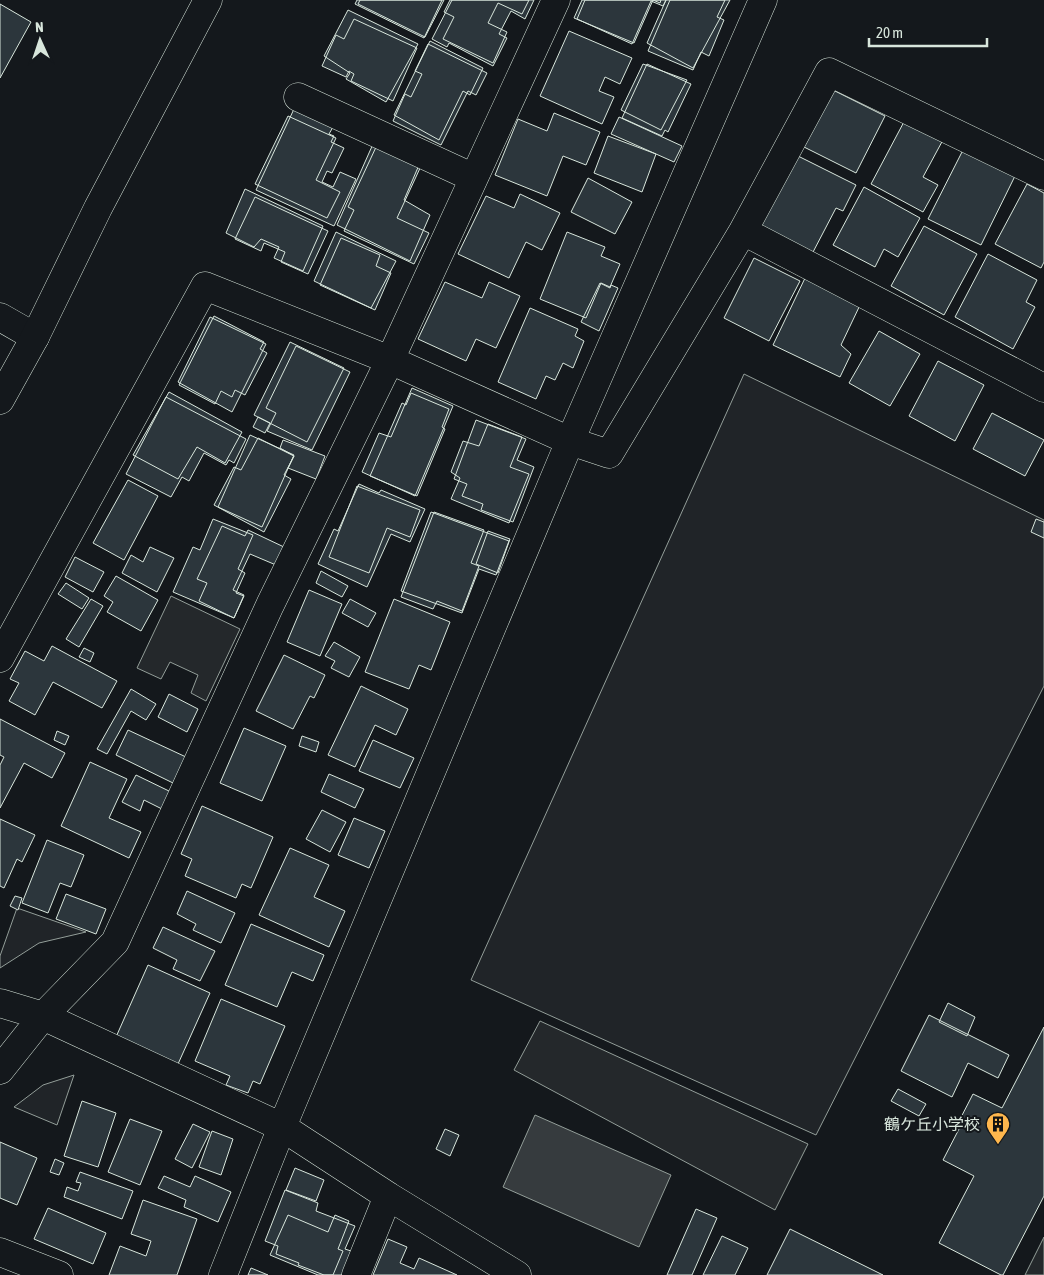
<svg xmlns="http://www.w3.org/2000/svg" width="1044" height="1275" font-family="'Asap Condensed','Noto Sans JP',sans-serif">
<rect width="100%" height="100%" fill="#14181c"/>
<path fill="#202428" stroke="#939e99" d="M744 374 1044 520V686L816 1135 471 980Z
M17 908 86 932 39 943 0 968V956Z
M74 1075 57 1125 14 1107 43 1085Z"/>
<path fill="#24282b" stroke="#939e99" d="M171 596 240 629 206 701 191 693 198 675 170 662 161 679 137 668Z
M540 1021 808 1144 775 1210 514 1070Z
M1044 1237V1275H1025Z"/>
<path fill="#363b3e" stroke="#939e99" d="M535 1115 671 1175 639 1247 503 1187Z"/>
<path fill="#2c363c" stroke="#d8e6dc" d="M357 0H442L424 38 355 4Z
M360 0H444L425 37 358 4Z
M450 0H529L522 14 498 3 488 23 507 32 493 63 443 39 454 17 444 12Z
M452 0H534L525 19 511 11 499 34 507 38 493 66 449 43 447 47 432 39Z
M582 0H661L660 3 653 0 634 43 574 18Z
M585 0H666L663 6 651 1 632 44 577 19Z
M666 0H730L693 68 647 43Z
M670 0H725L717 17 724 20 709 56 701 52 693 70 648 51Z
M0 4 31 22 0 78Z
M348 10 418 44 386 102 346 79 350 73 324 56Z
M354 19 417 48 393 101 351 81 354 74 349 71 346 77 322 66 336 35 344 39Z
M569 31 632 58 620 84 605 77 599 91 614 97 602 124 540 96Z
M430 41 483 68 470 95 463 91 439 140 394 115Z
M428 44 487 73 476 95 468 91 441 145 393 121 405 94 411 97 422 74 415 71Z
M643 64 687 80 661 130 621 110Z
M647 64 691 84 668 132 665 130 662 136 622 118Z
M833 90 885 116 856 173 804 147Z
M294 109 333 127 329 134 334 136 331 142 344 148 332 173 327 171 322 182 333 187 340 172 356 179 334 226 256 190Z
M554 113 600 132 586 165 563 156 547 196 495 175 518 119 547 131Z
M288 116 336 138 316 180 340 192 327 218 255 184Z
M619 117 682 146 674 162 611 134Z
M906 118 944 138 923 177 938 185 923 212 871 184Z
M608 136 656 154 642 192 594 173Z
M373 144 419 165 404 200 430 215 410 261 337 225Z
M377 145 421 166 397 218 429 233 414 264 344 231 354 210 348 207Z
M963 150 1015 176 981 245 928 219Z
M790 152 856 185 843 211 836 208 812 254 753 223Z
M588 178 632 202 615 234 571 212Z
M1027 184 1044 193V262L1041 268 995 244Z
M864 187 920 218 898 257 884 249 875 267 833 245Z
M245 189 323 226 303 271 274 258 279 247 261 239 254 247 226 233Z
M520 194 560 213 542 250 526 242 509 278 458 254 486 196 514 208Z
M255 197 328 231 308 274 281 262 285 252 264 243 261 251 235 239Z
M924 226 977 254 944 315 891 286Z
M336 232 396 261 371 308 314 281Z
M567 232 605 247 601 256 620 264 610 287 601 283 586 318 540 299Z
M341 238 380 255 376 266 391 273 375 310 320 285Z
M988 254 1037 280 1026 302 1035 307 1013 349 955 317Z
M754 258 800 281 769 341 724 318Z
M806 276 861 303 841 345 851 354 840 377 773 345Z
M445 282 482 298 489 282 520 296 496 348 476 339 466 361 418 339Z
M600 283 610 288 611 285 618 288 599 331 581 322Z
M530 308 578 329 575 336 584 341 573 368 563 363 555 380 546 376 536 399 498 382Z
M214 316 264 342 260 349 267 353 245 395 235 390 232 397 221 391 215 404 179 385Z
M210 317 266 344 232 412 178 382Z
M879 331 920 354 890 406 849 383Z
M290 342 344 368 307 442 254 415Z
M296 346 350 372 312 450 267 431 276 413 266 408Z
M938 361 984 385 955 441 909 416Z
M412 388 453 406 415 496 362 472 379 433 391 437Z
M169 392 242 432 225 463 197 447 178 479 133 455Z
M411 393 449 409 442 427 445 429 417 496 370 476 402 403 406 405Z
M166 397 246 439 234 463 229 460 226 465 204 453 189 481 182 477 171 497 126 474Z
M992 413 1044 440 1025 476 973 449Z
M258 417 270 423 265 433 253 427Z
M476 420 526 439 517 460 534 467 513 522 481 510 483 504 462 496 467 484 454 479Z
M488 424 522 437 510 467 529 474 509 523 451 499 460 478 451 472 463 441 479 446Z
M250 435 294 455 262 527 218 507Z
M258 438 294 456 284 475 291 479 264 532 214 505 234 467 241 470Z
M283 440 325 456 316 479 288 468 294 456 280 448Z
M128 480 158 496 124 560 93 543Z
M359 484 379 493 381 490 425 509 410 542 391 534 367 587 318 564 334 529 338 531Z
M357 486 420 510 410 537 387 528 369 573 329 557Z
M431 512 509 541 496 575 479 569 462 613 401 591Z
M434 512 484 530 471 563 479 566 462 611 437 601 433 609 401 597Z
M213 519 253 535 238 569 245 573 236 593 244 596 234 618 173 592 193 547 200 550Z
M1036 519 1044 522V538L1031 532Z
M222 526 245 536 248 530 284 547 276 565 250 554 233 590 244 595 234 618 199 601 207 583 197 579Z
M488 531 510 539 498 573 476 564Z
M150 547 174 558 157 592 122 573 131 555 143 562Z
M75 557 104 572 93 592 65 577Z
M321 571 348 586 342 597 316 583Z
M116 576 158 600 141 631 107 612 113 602 104 596Z
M66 583 89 598 82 609 58 594Z
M309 590 342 604 320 656 287 642Z
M91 599 103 606 79 647 66 639Z
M350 599 376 613 368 627 342 613Z
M394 599 450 622 431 670 419 665 409 689 365 672Z
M334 642 360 657 349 677 331 668 335 661 325 656Z
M52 646 117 681 102 708 53 682 35 715 9 701 19 683 10 679 25 651 44 661Z
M84 648 94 653 90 662 79 657Z
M284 655 325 675 314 698 310 696 293 729 256 711Z
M361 686 408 709 396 735 375 725 355 767 328 755Z
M131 689 156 704 146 720 131 711 107 754 97 749Z
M169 694 198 709 187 732 158 717Z
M0 719 65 753 52 778 24 763 0 808V765L4 757 0 755Z
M244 728 286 746 262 801 220 783Z
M128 730 186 757 173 783 116 755Z
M57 731 69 736 65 745 54 740Z
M302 736 319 742 316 752 299 746Z
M373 740 414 758 400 788 359 771Z
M90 762 127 779 109 818 141 832 129 858 61 826Z
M329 774 364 789 355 808 321 792Z
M136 775 171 792 162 809 144 800 140 811 122 802Z
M202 806 273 837 251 888 242 884 236 898 185 876 192 859 181 854Z
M322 810 346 822 330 852 306 839Z
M354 818 385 831 369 868 338 855Z
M0 819 35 835 22 862 17 859 4 888 0 886Z
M47 840 84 855 71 887 60 883 48 913 22 903Z
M290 848 329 865 314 897 345 911 329 947 259 915Z
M187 891 235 913 221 943 193 930 196 924 177 914Z
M66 894 106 909 96 934 56 919Z
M15 896 22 898 18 910 10 906Z
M251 924 324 955 313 981 292 972 277 1007 225 985Z
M163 927 215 951 200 981 173 969 177 960 153 948Z
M148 965 210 993 178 1064 116 1037Z
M221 999 285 1026 260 1084 253 1081 248 1093 226 1085 230 1076 195 1061Z
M948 1003 975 1017 967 1036 939 1022Z
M929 1015 1009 1055 998 1078 968 1063 952 1097 901 1071Z
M1044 1027V1196L1003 1275H1001L939 1243 974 1176 943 1160 959 1129 956 1127 973 1094 1002 1108Z
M898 1089 926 1104 919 1116 891 1101Z
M82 1101 116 1113 98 1167 64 1156Z
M130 1119 162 1131 140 1185 108 1172Z
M193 1124 210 1132 192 1168 175 1159Z
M445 1129 459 1135 450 1156 436 1149Z
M212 1131 233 1139 221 1175 199 1167Z
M0 1142 37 1158 17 1205 0 1198Z
M55 1159 64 1163 59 1175 50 1172Z
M295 1168 324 1180 316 1201 286 1190Z
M80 1172 133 1191 122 1219 64 1197 67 1187 78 1191 81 1183 76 1182Z
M164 1176 190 1187 195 1176 231 1192 218 1222 184 1207 186 1200 158 1188Z
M285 1190 318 1203 316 1211 355 1226 345 1249 351 1251 342 1275H324L298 1265 299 1263 276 1254 278 1246 265 1241Z
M143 1200 197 1219 177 1275H109L120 1246 146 1256 151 1241 131 1234Z
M48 1208 106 1233 93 1264 34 1239Z
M696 1209 717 1218 692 1275H667Z
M288 1215 328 1232 335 1215 349 1221 338 1249 343 1251 333 1275H318L270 1255Z
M790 1229 883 1275H767Z
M722 1236 748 1248 735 1275H703Z
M388 1239 407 1247 400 1263 414 1269 419 1258 457 1275H373Z
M251 1268 268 1275H248Z"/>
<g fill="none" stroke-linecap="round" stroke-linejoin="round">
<g stroke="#d8e6dc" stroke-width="29">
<path id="street" d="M298 97 474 178
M743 231 1044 388
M0 317 35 337
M0 658 205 286 390 360 570 441 609 454 743 231 829 72 1044 176
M0 1003 43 1016 282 1127 388 1196 517 1275
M0 1070 43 1016 115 942 270 605 390 360 556 0
M0 1252 59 1275
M223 1275 282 1127 570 441 763 0
M356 1275 388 1196"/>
</g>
<g stroke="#d8e6dc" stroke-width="29">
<path id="secondary" d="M0 400 35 337 98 208 208 0"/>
</g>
<use href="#street" stroke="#14181c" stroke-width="28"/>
<use href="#secondary" stroke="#14181c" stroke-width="28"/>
</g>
<defs>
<g id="building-pin" transform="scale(1.25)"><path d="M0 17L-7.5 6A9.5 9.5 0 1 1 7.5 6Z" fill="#ffb74d" stroke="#14181c"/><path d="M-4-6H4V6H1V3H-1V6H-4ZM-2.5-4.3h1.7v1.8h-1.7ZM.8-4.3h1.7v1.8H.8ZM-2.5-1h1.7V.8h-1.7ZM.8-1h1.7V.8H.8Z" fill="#111"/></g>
</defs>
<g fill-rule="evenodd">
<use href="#building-pin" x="998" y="1124"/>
</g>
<g text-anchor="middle" stroke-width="4" stroke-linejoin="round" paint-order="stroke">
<g font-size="16" fill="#d8e6dc" stroke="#14181c" text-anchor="end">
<text x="980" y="1130">鶴ケ丘小学校</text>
</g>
</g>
<g transform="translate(40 40) rotate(357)" stroke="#14181c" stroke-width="4" paint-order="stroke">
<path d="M0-4L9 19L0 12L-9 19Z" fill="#d8e6dc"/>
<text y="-8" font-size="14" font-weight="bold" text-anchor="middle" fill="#d8e6dc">N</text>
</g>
<path d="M869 38v8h118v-8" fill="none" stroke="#d8e6dc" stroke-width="2.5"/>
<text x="876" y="38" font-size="15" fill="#d8e6dc" stroke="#14181c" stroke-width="4" paint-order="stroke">20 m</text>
</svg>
